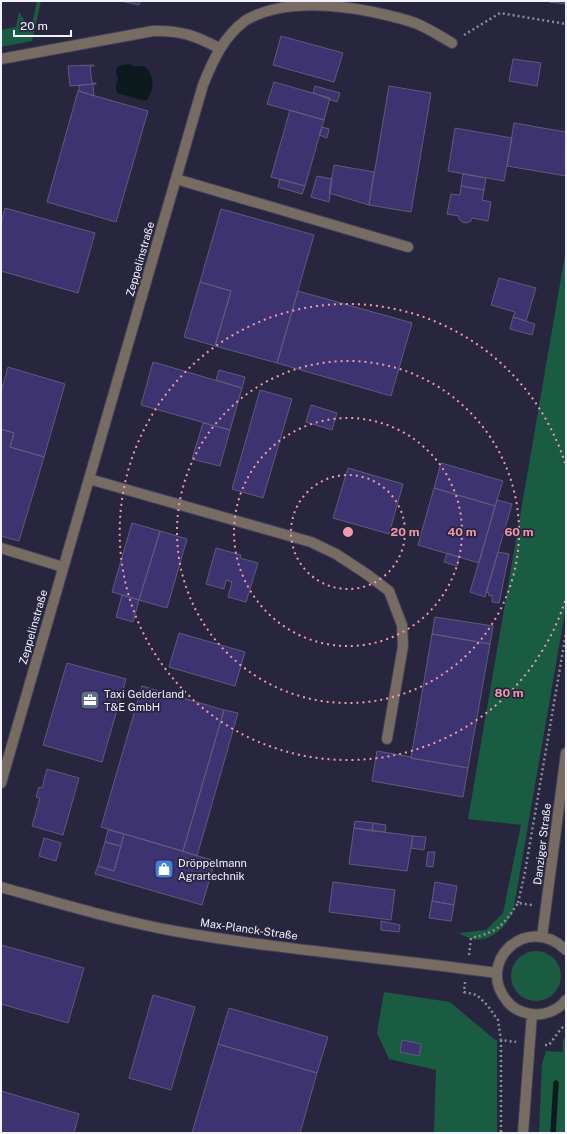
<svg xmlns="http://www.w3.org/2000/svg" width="567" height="1134" font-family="'Public Sans',sans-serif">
<rect width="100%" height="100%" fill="#28263f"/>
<path fill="#1a5c41" d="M37 1H41L32 41 1 47V30L16 27 19 12 28 25 33 20Z
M566 249V606L513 912C507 926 490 943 473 939 468 938 463 935 458 933L486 930 503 913 521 825 468 819Z
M511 976a25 25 0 1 1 50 0a25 25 0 1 1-50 0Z
M384 992 450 1002 494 1039 497 1040V1133H434L436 1070 389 1059 377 1033Z
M566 1034V1133H539L542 1064 546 1051 563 1052V1041Z"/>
<path fill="#0c1a1e" d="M130 64 134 66H144C155 75 155 88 147 100H141L117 93 116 85 118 79 116 73 117 67 122 65Z"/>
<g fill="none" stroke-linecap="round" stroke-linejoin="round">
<path stroke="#0c1a1e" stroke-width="5.5" d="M553 1133 556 1083"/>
</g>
<path fill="#3d3371" stroke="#5e5c79" d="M121 1H140L139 5Z
M549 1H566V4L549 2Z
M281 36 343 53 334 82 273 65Z
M513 59 541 63 537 86 509 81Z
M94 65V66H90L92 83H96V84L70 86 68 66Z
M274 82 330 98 324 120 267 104Z
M93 84 94 96 79 91V85Z
M315 86 340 93 337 102 313 93Z
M389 86 431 93 411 212 369 205Z
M78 91 148 111 116 222 47 202Z
M290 110 324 120 305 186 271 177Z
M514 123 566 132V176L507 166Z
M322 127 329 129 327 138 319 135Z
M455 128 512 138 504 181 448 171Z
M334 165 374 172 369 205 329 193Z
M463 174 486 178 484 190 461 186Z
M317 176 332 179 329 202 311 197Z
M280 179 305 186 302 194 278 187Z
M461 186 484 190 482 200 491 202 488 221 472 218 471 221 467 223 462 222 459 219V216L447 214 451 194 460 195Z
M5 208 95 233 78 293 1 271V223Z
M221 209 314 235 277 363 215 346 231 291 200 282Z
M499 278 536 288 526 321 513 317 515 312 491 305Z
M200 282 231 291 215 346 184 337Z
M298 291 412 323 391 396 277 363Z
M513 317 535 324 532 335 510 329Z
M153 362 242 388 230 430 141 405Z
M8 367 65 384 44 457 10 447 14 433 1 429V392Z
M219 370 245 377 242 388 216 380Z
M260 390 292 399 263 498 232 489Z
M311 405 337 413 332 430 306 422Z
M203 423 230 430 220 466 192 459Z
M1 429 14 433 10 447 44 457 19 541 1 536Z
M441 463 503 481 495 506 434 488Z
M348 468 403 484 389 534 333 518Z
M434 488 495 506 479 563 418 545Z
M497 500 512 504 485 597 470 592Z
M132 523 160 531 139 600 112 592Z
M160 531 187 539 167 608 139 600Z
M216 548 241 555 240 558 258 563 246 602 228 597 232 582 226 580 224 589 206 584Z
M498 552 509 554 499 603 492 602V595L489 596 488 592 486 593Z
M447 553 459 557 457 566 444 562Z
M122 595 139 600 133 622 116 617Z
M435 617 493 626 490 644 432 634Z
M179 633 245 652 235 686 169 667Z
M432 634 490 644 468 768 411 758Z
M67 663 126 679 102 762 43 745Z
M142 686 224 710 183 851 101 827Z
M224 710 238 713 197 856 183 851Z
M377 751 411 757V758L468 768 463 797 372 781Z
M47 769 79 778 63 835 32 826 40 798 36 797 39 787 42 788Z
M355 821 373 823 372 831 354 828Z
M373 823 386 825 385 832 372 831Z
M354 828 413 836 407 871 349 864Z
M108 830 124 834 121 846 105 842Z
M124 834 215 861 202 905 95 874 98 866 114 871Z
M413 836 426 837 424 850 411 848Z
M44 838 61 843 56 861 39 856Z
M105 842 121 846 114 871 98 866Z
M428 852H435L433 867 426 866Z
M333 882 395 890 391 920 329 912Z
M435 882 457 886 454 905 432 901Z
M432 901 454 905 451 921 429 918Z
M381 921 400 925 399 932 381 930Z
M1 945 84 968 68 1023 1 1004Z
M153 995 195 1007 171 1090 129 1078Z
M229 1008 328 1037 317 1073 218 1044Z
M402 1040 421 1044 419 1056 400 1052Z
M218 1044 317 1073 300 1133H192Z
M1 1091 79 1114 74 1133H1Z"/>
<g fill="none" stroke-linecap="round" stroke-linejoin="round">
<g stroke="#44425a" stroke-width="12">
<path id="minor" d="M1 59 153 31C181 30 196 36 219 48
M176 179 408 247
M89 479 311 542 336 554 368 575 389 591 402 625 403 646 387 739
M1 548 63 567
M1 783 203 85C213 60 224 36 246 20 282 0 333 4 373 12 387 15 401 18 415 23 428 28 440 36 452 43
M1 887C58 903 115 920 174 931 281 950 389 958 497 973
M542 937 566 753
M566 950C526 912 475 963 507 1001 512 1008 521 1012 530 1014 543 1016 558 1011 566 1000
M523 1133 532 1014"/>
</g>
<path stroke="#8d8c9f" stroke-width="2.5" stroke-dasharray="2 3" stroke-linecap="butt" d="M464 35 500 13 566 24
M518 903 525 872 566 633
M469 955 471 938C498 932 503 926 518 903L532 905
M465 982 464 992 477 995 487 1005 498 1020 501 1040 516 1042
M501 1040V1133
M545 1045H549L560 1030 566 1024"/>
<use href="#minor" stroke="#776c62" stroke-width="10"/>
</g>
<g fill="none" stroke="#f39aa9" stroke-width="2" stroke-dasharray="2 4">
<circle cx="348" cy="532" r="57"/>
<circle cx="348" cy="532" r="114"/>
<circle cx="348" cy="532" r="171"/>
<path d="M565 601A228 228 0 1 1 565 463"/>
</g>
<defs>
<g id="office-square" transform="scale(1)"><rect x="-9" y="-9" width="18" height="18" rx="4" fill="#5c6f8a" stroke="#28263f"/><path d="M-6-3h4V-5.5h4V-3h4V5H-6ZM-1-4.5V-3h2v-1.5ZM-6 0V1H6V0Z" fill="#fff"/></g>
<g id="shop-square" transform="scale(1)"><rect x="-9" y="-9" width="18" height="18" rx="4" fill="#3f7fe0" stroke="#28263f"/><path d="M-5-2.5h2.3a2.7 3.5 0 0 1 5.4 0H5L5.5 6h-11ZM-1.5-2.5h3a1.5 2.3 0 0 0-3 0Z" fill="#fff"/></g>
</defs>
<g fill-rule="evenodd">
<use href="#office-square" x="90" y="700"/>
<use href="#shop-square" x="164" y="869"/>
</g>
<g text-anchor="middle" stroke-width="3.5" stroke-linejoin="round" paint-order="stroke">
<g font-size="11" fill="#f2f1ff" stroke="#28263f">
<text transform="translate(140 259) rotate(-74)" y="4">Zeppelinstraße</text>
<text transform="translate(33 627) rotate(-74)" y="4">Zeppelinstraße</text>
<text transform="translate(542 844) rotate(-83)" y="4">Danziger Straße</text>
<text transform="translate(249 929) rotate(8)" y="4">Max-Planck-Straße</text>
</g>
<g font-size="11" fill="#f2f1ff" stroke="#28263f" text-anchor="start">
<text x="104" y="698">Taxi Gelderland<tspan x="104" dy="13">T&amp;E GmbH</tspan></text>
<text x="178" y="867">Dröppelmann<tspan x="178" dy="13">Agrartechnik</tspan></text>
</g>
</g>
<circle cx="348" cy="532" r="6" fill="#f39aa9" stroke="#28263f" stroke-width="2"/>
<g font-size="12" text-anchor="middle" font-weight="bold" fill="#f39aa9" stroke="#28263f" stroke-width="3.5" stroke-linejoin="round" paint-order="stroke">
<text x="405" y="536">20 m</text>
<text x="462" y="536">40 m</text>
<text x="519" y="536">60 m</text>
<text x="509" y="697">80 m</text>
</g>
<rect width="567" height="1134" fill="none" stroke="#f2f1ff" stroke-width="4"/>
<path d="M14 30v6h57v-6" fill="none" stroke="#f2f1ff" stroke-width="2"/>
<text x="20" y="30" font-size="12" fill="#f2f1ff" stroke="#28263f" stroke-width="3" paint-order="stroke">20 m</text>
</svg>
